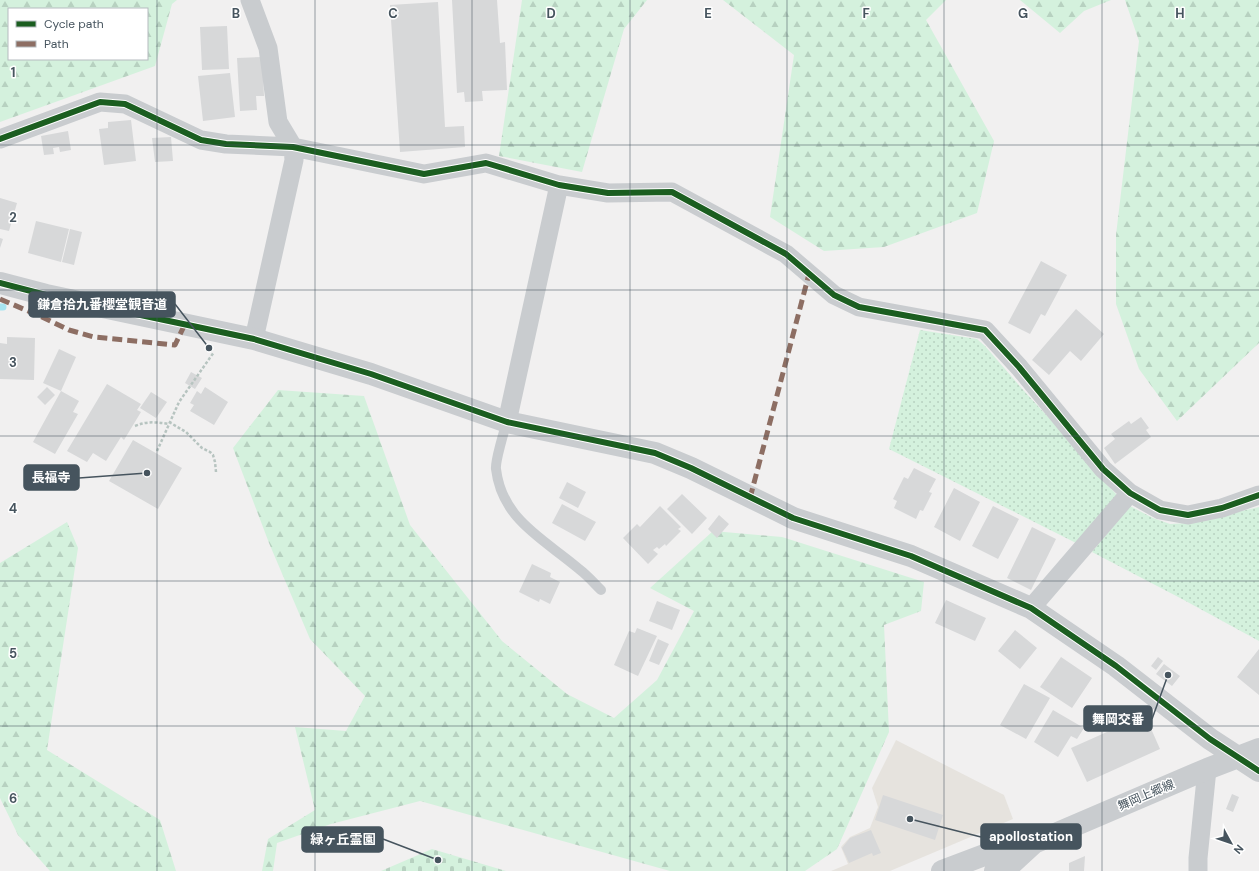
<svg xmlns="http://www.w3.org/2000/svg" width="1259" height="871" font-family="'DM Sans','Noto Sans JP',sans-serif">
<defs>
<pattern id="grass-dots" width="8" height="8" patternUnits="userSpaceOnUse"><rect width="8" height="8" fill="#d4f1dd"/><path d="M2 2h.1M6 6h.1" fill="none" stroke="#b7d1c0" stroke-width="1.8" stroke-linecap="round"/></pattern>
<pattern id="forest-firs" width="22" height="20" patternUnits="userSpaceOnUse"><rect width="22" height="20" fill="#d4f1dd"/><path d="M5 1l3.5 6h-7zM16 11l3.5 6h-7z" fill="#b7d1c0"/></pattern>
<pattern id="cemetery-stones" width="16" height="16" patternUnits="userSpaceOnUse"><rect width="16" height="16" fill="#d4f1dd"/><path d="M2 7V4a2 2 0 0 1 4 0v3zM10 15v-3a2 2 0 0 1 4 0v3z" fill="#b7d1c0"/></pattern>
</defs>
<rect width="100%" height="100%" fill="#f1f0f0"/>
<path fill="#e6e3de" d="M896 740 1004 795 1013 819 890 871H831L848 864 841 847 850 837 870 828 878 807 872 788Z"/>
<path fill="url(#grass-dots)" d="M920 330 977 339 985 346 1025 392 1062 432 1091 468 1118 496 1078 544 889 449Z
M1130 506 1153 518 1170 524 1189 523 1259 507V641L1182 599 1092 552Z"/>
<path fill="url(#forest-firs)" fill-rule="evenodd" d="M0 0H177L172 4 155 66 0 122ZM9 9H147V59H9Z
M522 0H647L624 29 582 172 499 156Z
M723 0H946L926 20 994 141 977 213 884 247 824 251 770 217 794 55Z
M1020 0H1111L1084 11 1060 33Z
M1125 0H1259V343L1177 421 1139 369 1116 304V235L1139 41Z
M278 390 364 396 410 525 502 641 567 694 614 718 657 680 694 611 650 588 713 531 782 537 924 582 921 611 884 625 889 732 837 849 805 871H670L420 801 331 824 277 843 273 871H262L268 839 315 810 295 727 346 731 365 696 310 639 269 543 233 448Z
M67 522 78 548 47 750 160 820 176 871H50L18 835 0 798V563Z"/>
<path fill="url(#cemetery-stones)" d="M432 849 506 871H381Z"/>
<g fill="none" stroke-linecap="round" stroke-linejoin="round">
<path stroke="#a7e4f0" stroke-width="7" d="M0 307H3"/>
</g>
<path fill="#d7d8d9" d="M452 0H497L500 43 505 42 507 90 482 91 483 101 465 102 464 92 457 93Z
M438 2 445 127 464 126 465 147 400 152 390 5Z
M227 26 229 69 202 70 200 27Z
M262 57 264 96H256L257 110 240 111 237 58Z
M230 73 235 117 203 121 198 76Z
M131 120 136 161 104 165 99 129 108 128V122Z
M68 131 71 150 60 152 59 147 53 148 54 154 44 155 41 136Z
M171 137 173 161 155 162 152 138Z
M0 198 17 203 9 231 0 229Z
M36 221 69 229 61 262 28 253Z
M70 229 82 232 74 265 62 262Z
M0 238 3 239 0 248Z
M1041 261 1067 275 1045 316 1041 314 1030 334 1008 323Z
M1076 309 1104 334 1081 361 1070 351 1049 375 1032 360Z
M7 337 35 338 34 380 0 379V343L7 344Z
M59 349 76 357 61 391 43 383Z
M191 372 202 378 195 389 185 383Z
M107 384 141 404 137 410 141 412 124 440 121 437 106 461 93 453 87 462 67 451Z
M47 387 55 395 45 405 37 397Z
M205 387 228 402 214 425 190 411 194 405 190 403 197 391 201 394Z
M61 391 79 401 73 412 78 414 55 454 33 442Z
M151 392 167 402 156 418 140 408Z
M1141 417 1149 428 1146 430 1151 437 1115 464 1104 448 1115 439 1111 434 1129 421 1131 424Z
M133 440 182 468 158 509 109 481Z
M914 468 936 479 929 492 932 493 923 511 920 510 916 519 894 508 897 501 893 499 904 477 908 479Z
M567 482 586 492 578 508 559 498Z
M954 488 980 502 960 541 934 527Z
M682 494 707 518 692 534 667 509Z
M562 504 596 522 585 541 552 523Z
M660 506 681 527 678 529 681 531 666 546 665 544 659 549 657 547 653 550 658 554 648 564 623 538 637 524 640 527Z
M993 506 1019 519 998 559 972 546Z
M719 515 729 524 717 538 708 529Z
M1032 527 1056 539 1031 590 1007 578Z
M532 564 551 573 550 577 560 582 550 604 540 599 539 602 519 592Z
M946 600 986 618 975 641 935 623Z
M657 601 680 610 672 630 649 621Z
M637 628 657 636 638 676 614 665 629 631 635 633Z
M1015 630 1037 648 1020 669 998 651Z
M658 639 669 644 659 665 649 661Z
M1259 649V695L1237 677Z
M1061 657 1092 678 1072 708 1040 687Z
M1158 657 1163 661 1156 670 1151 666Z
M1164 664 1180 676 1172 686 1156 674Z
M1024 684 1050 698 1026 739 1000 725Z
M1053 710 1084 728 1077 739 1071 736 1058 757 1034 742Z
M1145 715 1160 749 1087 782 1071 748Z
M1232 794 1239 797 1233 812 1226 809Z
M883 795 943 815 935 840 875 820Z
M871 830 881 853 873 856 872 853 849 863 842 848 850 838Z
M1085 856 1084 871H1069V863Z"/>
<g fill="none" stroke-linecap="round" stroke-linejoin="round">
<path stroke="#b7c4c0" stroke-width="2.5" stroke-dasharray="3 2" stroke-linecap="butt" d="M169 422 186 432 202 448 210 452 213 455 215 462 216 472
M135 426C147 421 156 422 169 424
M157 451 179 402 214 352"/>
<path stroke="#c9cccf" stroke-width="10" d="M507 422C504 431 495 462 496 469 502 520 544 539 579 569 587 575 594 583 601 590"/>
<path stroke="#c9cccf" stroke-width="19" d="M250 0 268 48 278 122 293 147 294 160 254 339
M0 139 100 102 125 104 201 140 226 144 293 147 424 174 486 163 559 185 608 193 672 192 786 254 834 295 859 307 985 330 1019 367 1103 469 1130 493 1160 510 1188 515 1222 508 1259 495
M507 422 559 185
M1031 608 1130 493
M1198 871V858L1207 769"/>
<path stroke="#c9cccf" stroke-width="22" d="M0 283 46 295 254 339 371 374 507 422 655 453 691 468 793 518 911 556 1031 608 1116 666 1210 739 1259 771
M942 871 987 854 1034 843 1207 769 1259 749
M995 871 1010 865 1033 844"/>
<path stroke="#8d6e63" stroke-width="5" stroke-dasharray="10 5" stroke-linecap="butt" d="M0 299 42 317 69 330 94 337 175 345 185 324
M750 498 809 274"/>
<g stroke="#fff" stroke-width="8">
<path id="cycleway" d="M0 139 100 102 125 104 201 140 226 144 293 147 424 174 486 163 559 185 608 193 672 192 786 254 834 295 859 307 985 330 1019 367 1103 469 1130 493 1160 510 1188 515 1222 508 1259 495
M0 283 46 295 254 339 371 374 507 422 655 453 691 468 793 518 911 556 1031 608 1116 666 1210 739 1259 771"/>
</g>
<use href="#cycleway" stroke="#1b5e20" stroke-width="6"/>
</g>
<path fill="none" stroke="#46545e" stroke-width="1" stroke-opacity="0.55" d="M157 0V871M315 0V871M472 0V871M630 0V871M787 0V871M944 0V871M1102 0V871M0 145H1259M0 290H1259M0 436H1259M0 581H1259M0 726H1259"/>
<g text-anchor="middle" stroke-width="3" stroke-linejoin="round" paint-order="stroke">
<g font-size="12" fill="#46545e" stroke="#fff">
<text transform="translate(1146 795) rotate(-23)" y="4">舞岡上郷線</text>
</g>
</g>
<g font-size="13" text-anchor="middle" font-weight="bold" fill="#46545e" stroke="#fff" stroke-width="3" stroke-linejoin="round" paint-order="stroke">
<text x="236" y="18">B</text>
<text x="393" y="18">C</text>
<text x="551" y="18">D</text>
<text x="708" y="18">E</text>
<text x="866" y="18">F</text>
<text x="1023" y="18">G</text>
<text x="1180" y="18">H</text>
<text x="13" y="77">1</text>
<text x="13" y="222">2</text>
<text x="13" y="367">3</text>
<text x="13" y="513">4</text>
<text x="13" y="658">5</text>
<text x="13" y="803">6</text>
</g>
<path fill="none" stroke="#46545e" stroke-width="1.5" d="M209 348L175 304M147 473L79 478M1168 675L1152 719M910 819L981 837M438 860L383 839"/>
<g fill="#46545e" stroke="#fff" stroke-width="1.5">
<circle cx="209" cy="348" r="4"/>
<circle cx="147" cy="473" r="4"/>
<circle cx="1168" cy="675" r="4"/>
<circle cx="910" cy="819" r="4"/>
<circle cx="438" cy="860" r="4"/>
</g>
<g fill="#46545e" stroke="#46545e" stroke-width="1.5">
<rect x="29" y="292" width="146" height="25" rx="4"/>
<rect x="24" y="465" width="55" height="25" rx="4"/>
<rect x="1084" y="706" width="68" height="25" rx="4"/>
<rect x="981" y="824" width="100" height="25" rx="4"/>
<rect x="302" y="827" width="81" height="25" rx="4"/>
</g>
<g font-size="13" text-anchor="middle" font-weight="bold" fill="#fff">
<text x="102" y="309">鎌倉拾九番櫻堂観音道</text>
<text x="51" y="482">長福寺</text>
<text x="1118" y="724">舞岡交番</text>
<text x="1031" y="841">apollostation</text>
<text x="343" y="844">緑ヶ丘霊園</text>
</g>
<rect x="8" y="8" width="140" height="52" fill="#ffffff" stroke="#b5bbbf"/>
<rect x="16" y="21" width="20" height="6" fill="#1b5e20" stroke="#b5bbbf"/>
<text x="44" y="28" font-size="12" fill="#46545e">Cycle path</text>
<rect x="16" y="41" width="20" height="6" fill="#8d6e63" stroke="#b5bbbf"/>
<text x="44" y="48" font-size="12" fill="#46545e">Path</text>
<g transform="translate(1231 843) rotate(130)" stroke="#ffffff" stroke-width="3" paint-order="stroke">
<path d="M0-3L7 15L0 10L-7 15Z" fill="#46545e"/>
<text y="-6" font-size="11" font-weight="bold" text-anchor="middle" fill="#46545e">N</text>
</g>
</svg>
